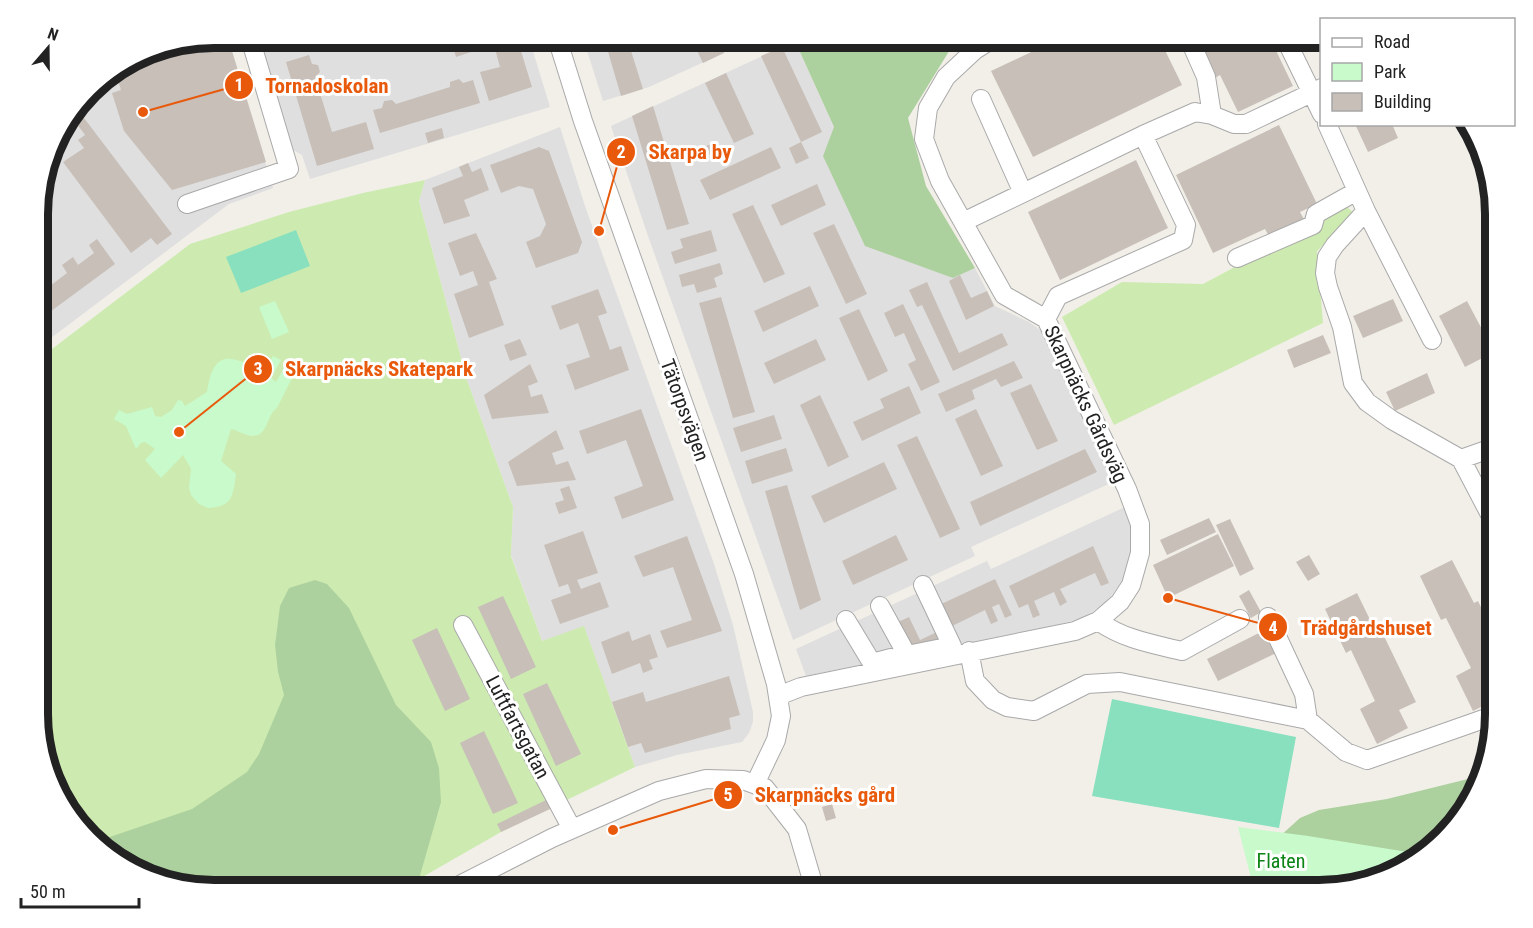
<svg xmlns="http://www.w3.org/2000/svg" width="1533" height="928" font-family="'Roboto Condensed',sans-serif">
<rect width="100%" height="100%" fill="#f2efe9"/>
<path fill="#e0dfdf" d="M214 38H228L273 188 229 204 39 347V192L56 136 98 82 147 51Z
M259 38H529L550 107 310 179 302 155 293 150Z
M583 38H757L649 87 603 101Z
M795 41 834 127 952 278 975 268 995 306 1029 322 1043 332 1113 482 971 547 975 556 793 640 648 236 611 126Z
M560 127 585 206 713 561 733 625 753 712V722L749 733 742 742 677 755 635 767 584 627 542 641 511 555 513 507 467 380 419 201 425 180Z
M1125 507 1132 523 1133 545 1123 579 1110 598 1101 606 1082 618 1061 624 806 676 796 649 987 561 991 569Z"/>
<path fill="#cdebb0" d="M425 180 419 201 467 380 513 507 511 556 542 641 584 626 635 767 501 832 419 879 394 890H214L126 867 67 812 39 736V376L48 363V352L190 244 289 212 363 193Z
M1347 207 1355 214 1317 251 1323 323 1114 425 1062 317 1122 282 1203 284Z"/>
<path fill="#add19e" d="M795 38H961L951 48 908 118 926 186 975 268 953 278 865 246 823 156 834 127 795 41Z
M315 580 327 584 349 608 396 705 431 742 439 768 441 802 419 879 394 890H214L126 867 98 841 192 809 247 772 259 754 284 695 278 672 275 645 280 606 289 588Z
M1480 776 1472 802 1407 867 1330 890 1279 837 1300 818 1319 810 1387 799Z"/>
<path fill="#c8facc" d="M275 301 289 332 272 339 259 307Z
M273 356 281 360 271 378 276 382 287 363 297 368 277 408C266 415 269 435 253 436 245 436 238 430 231 429L221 461 236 474C233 495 233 507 208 508L199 504 191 495 189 488 191 469 183 455 161 478 145 460 155 449 145 442 141 443 136 449 126 426 114 419 119 410 127 414 152 407 155 416 161 417 172 410 178 400 182 401 185 406 207 392C213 354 226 352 257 369L267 366Z
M1238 827 1308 836 1420 854 1407 867 1330 890H1254Z"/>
<path fill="#88e0be" d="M296 230 310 266 241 293 226 257Z
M1112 699 1296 737 1279 828 1092 796Z"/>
<path fill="#c7bfb8" d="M214 37 228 38 266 162 172 190 124 131 112 93 121 90 115 71 147 51Z
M482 38H517L532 87 489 101 480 72 500 67 494 45 485 48Z
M604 38H627L643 89 621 96Z
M691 38H716L724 53 703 63Z
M1061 38H1159L1182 85 1033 157 991 71Z
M1195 38H1270L1293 86 1238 112 1220 75 1215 78Z
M471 41 474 51 456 57 453 47Z
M782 47 822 132 801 142 761 56Z
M309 55 312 64 318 65 320 72 315 77 332 132 366 122 374 149 317 166 286 62Z
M726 73 754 134 734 143 705 83Z
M459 79 463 83 473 80 480 103 380 133 373 110 382 108 384 101 392 100 396 104 450 87V82Z
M653 106 689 224 667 230 632 116Z
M84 118 172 234 157 245 151 238 131 253 63 162 84 148 78 140 85 135 77 124Z
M1355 124H1392L1398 138 1368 152Z
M1279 125 1317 204 1300 212 1306 223 1271 240 1265 229 1213 253 1176 175Z
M442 128 444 138 428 143 425 133Z
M801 142 809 158 796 164 789 148Z
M713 143 717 151 692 163 689 154Z
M539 147 549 151 582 242 578 253 536 268 526 242 540 236 546 224 533 189 519 186 501 193 490 165Z
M771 147 781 168 710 200 700 180Z
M1136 160 1168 228 1060 280 1028 212Z
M468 163 472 172 481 168 489 190 464 200 470 216 444 224 432 188 463 176 459 167Z
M817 184 826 205 781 226 771 205Z
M753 205 785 274 764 283 732 214Z
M834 224 867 294 846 304 813 233Z
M711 230 717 251 675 264 671 252 683 248 680 239Z
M476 233 497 279 489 282 504 325 469 338 454 294 478 285 473 271 460 276 448 243Z
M97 239 115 264 39 320V288L42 292 67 273 62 265 73 257 78 265 94 253 89 245Z
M720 263 723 274 714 278 717 287 697 293 694 284 682 287 679 275Z
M960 275 971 298 987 291 994 306 966 320 949 281Z
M927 282 959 353 1002 333 1008 345 953 371 922 305 917 307 909 290Z
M810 286 819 306 763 332 754 311Z
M598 289 607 313 598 316 610 350 621 346 629 370 575 390 566 365 590 357 578 323 560 330 551 306Z
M721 297 755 412 733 418 699 303Z
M1393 299 1403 321 1363 338 1353 316Z
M1467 301 1494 352 1465 367 1439 316Z
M903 304 940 382 921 391 908 364 916 360 904 333 895 337 884 313Z
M859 309 888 371 868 381 839 318Z
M40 330 48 340 39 347V331Z
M1323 335 1331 353 1294 368 1287 350Z
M520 339 527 355 510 361 504 345Z
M816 339 826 360 774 384 764 363Z
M1014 361 1023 378 1001 387 996 379 972 390 975 399 946 412 938 394Z
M530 364 538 382 528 386 531 397 542 394 549 413 492 419 484 395Z
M1427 373 1435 393 1395 411 1386 392Z
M1031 384 1058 441 1037 450 1010 393Z
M909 386 921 413 862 441 853 422 884 408 880 399Z
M820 395 849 457 828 467 800 405Z
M641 409 674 500 622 519 614 497 643 486 626 440 587 454 579 431Z
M976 409 1003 466 981 476 955 419Z
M774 415 782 439 741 452 733 428Z
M556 430 564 449 552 453 556 465 568 461 576 480 517 486 508 462Z
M917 436 960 529 940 538 897 445Z
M786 448 793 471 752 484 745 461Z
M1085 449 1097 472 980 526 970 502Z
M884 462 897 489 824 523 811 496Z
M787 485 821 600 800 610 765 491Z
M569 486 577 508 559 514 555 503 564 500 560 489Z
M1209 518 1216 532 1167 555 1160 540Z
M1230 519 1254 569 1240 576 1216 525Z
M583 531 598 573 577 580 581 589 600 582 609 607 560 624 551 600 571 593 568 584 559 587 544 545Z
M1218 534 1234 566 1168 598 1153 565Z
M896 535 908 560 853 585 842 561Z
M687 536 722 631 667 648 660 631 692 620 673 567 643 577 634 556Z
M1093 546 1109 583 1101 586 1095 573 1060 589 1067 602 1060 606 1054 592 1034 601 1040 615 1033 618 1028 604 1019 608 1009 586Z
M1309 555 1320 574 1308 581 1296 562Z
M1452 560 1474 603 1478 601 1495 636V700L1473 711 1456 676 1471 668 1446 618 1441 620 1420 576Z
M995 579 1012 615 1005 618 999 604 992 607 998 621 991 624 985 610 948 628 937 606Z
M1249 590 1261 612 1251 618 1239 596Z
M1357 593 1378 636 1383 634 1416 702 1399 710 1408 728 1377 744 1360 709 1375 701 1351 650 1346 653 1325 609Z
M503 596 536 667 511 679 478 607Z
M909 617 920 640 937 632 940 639 912 652 898 622Z
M437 628 470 699 445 711 412 640Z
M1265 630 1276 653 1218 681 1207 659Z
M629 631 632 641 650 634 658 657 649 660 653 669 643 673 640 663 612 674 601 642Z
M729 676 740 715 729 718 731 729 645 753 641 743 628 747 612 702 643 692 646 702Z
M547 683 581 754 556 766 523 694Z
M484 731 518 803 493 814 460 743Z
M546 800 550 809 501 832 497 824Z
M832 804 836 818 826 821 822 807Z"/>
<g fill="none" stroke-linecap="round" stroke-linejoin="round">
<g stroke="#a9a9a9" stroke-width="20">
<path id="minor" d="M557 38 583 121 744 574 776 684 781 716 776 740 755 784
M1285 38 1322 114
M1191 43 1206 77 1212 115
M981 99 1023 193
M1327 124 1366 211 1335 245 1327 257 1325 273 1328 287 1342 327 1353 383 1367 402 1392 420 1461 459 1495 447
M1466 124 1477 142
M187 204 289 169 250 38
M1366 211 1432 340
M963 222 1143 135
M1237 258 1313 225 1316 214 1357 191
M1046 319 1058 296 1183 240 1186 225 1143 135 1195 112 1212 115 1234 124H1246L1322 88
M1461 459 1495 524
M880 606 907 655 952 646 923 585
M1268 617 1304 694 1308 720
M846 620 872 663 891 658
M1098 621C1123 639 1152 644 1182 651L1240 619
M463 625 572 829
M969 651 975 681 993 700 1007 707 1034 711 1087 684 1120 682 1308 720 1346 752 1367 760 1495 715
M778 696 801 687 1075 631 1098 621 1120 602 1131 585 1140 553V524L1127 489 1046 319 1004 295 940 181 924 139 928 108 946 77 975 50 994 38
M450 890 552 838 659 791 706 779 743 780 765 788 797 829 815 890"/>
</g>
<g stroke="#dc2a67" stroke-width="28">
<path id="highway" d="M828 890H902"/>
</g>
<use href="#minor" stroke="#fff" stroke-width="18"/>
<use href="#highway" stroke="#e892a2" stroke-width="27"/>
</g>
<g text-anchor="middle" stroke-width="6" stroke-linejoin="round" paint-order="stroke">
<g font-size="20" fill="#222" stroke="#fff">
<text transform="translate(1086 404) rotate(65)" y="7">Skarpnäcks Gårdsväg</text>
<text transform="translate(685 410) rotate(70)" y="7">Tätorpsvägen</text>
<text transform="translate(518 727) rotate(62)" y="7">Luftfartsgatan</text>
</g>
<g font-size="20" fill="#0c8416" stroke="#fff">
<text x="1281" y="868">Flaten</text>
</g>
</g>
<path d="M0 0H1533V928H0ZM214 48H1319A166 166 0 0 1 1485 214V714A166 166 0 0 1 1319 880H214A166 166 0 0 1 48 714V214A166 166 0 0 1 214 48Z" fill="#fff" fill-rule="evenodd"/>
<path fill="none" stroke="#222" stroke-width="8" d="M214 48H1319A166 166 0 0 1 1485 214V714A166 166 0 0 1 1319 880H214A166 166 0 0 1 48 714V214A166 166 0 0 1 214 48Z"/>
<path fill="none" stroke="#e8590c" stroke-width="2" d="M143 112L239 85M599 231L621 152M179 432L258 369M1168 598L1273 627M613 830L728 795"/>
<g fill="#e8590c" stroke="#fff" stroke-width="2">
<circle cx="143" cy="112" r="6"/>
<circle cx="599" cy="231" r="6"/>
<circle cx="179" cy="432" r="6"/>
<circle cx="1168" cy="598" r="6"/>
<circle cx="613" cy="830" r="6"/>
<circle cx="239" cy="85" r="15"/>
<circle cx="621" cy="152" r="15"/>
<circle cx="258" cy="369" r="15"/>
<circle cx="1273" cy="627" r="15"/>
<circle cx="728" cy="795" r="15"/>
</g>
<g font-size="18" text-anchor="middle" font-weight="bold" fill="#fff">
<text x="239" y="91">1</text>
<text x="621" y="158">2</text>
<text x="258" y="375">3</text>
<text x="1273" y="634">4</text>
<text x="728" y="801">5</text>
</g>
<g font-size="21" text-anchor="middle" font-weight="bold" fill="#e8590c" stroke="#fff" stroke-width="6" stroke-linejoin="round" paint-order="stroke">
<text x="327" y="93">Tornadoskolan</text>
<text x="690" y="159">Skarpa by</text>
<text x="379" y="376">Skarpnäcks Skatepark</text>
<text x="1366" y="635">Trädgårdshuset</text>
<text x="825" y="802">Skarpnäcks gård</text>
</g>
<rect x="1320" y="18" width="195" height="108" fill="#ffffff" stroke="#a7a7a7" stroke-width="1.5"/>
<rect x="1332" y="38" width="30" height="9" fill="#ffffff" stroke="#a7a7a7" stroke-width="1.5"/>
<text x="1374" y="48" font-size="18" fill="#222222">Road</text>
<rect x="1332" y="63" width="30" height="18" fill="#c8facc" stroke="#a7a7a7" stroke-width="1.5"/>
<text x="1374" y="78" font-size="18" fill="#222222">Park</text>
<rect x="1332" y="93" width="30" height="18" fill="#c7bfb8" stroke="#a7a7a7" stroke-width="1.5"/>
<text x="1374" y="108" font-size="18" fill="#222222">Building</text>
<g transform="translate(48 48) rotate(20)" stroke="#ffffff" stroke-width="4.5" paint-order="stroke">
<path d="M0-4.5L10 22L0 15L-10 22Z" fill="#222222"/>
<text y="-9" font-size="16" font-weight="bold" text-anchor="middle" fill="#222222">N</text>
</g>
<path d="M21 898v9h118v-9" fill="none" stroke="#222222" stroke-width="3"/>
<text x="30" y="898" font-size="18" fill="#222222" stroke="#ffffff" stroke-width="4.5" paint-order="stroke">50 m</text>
</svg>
